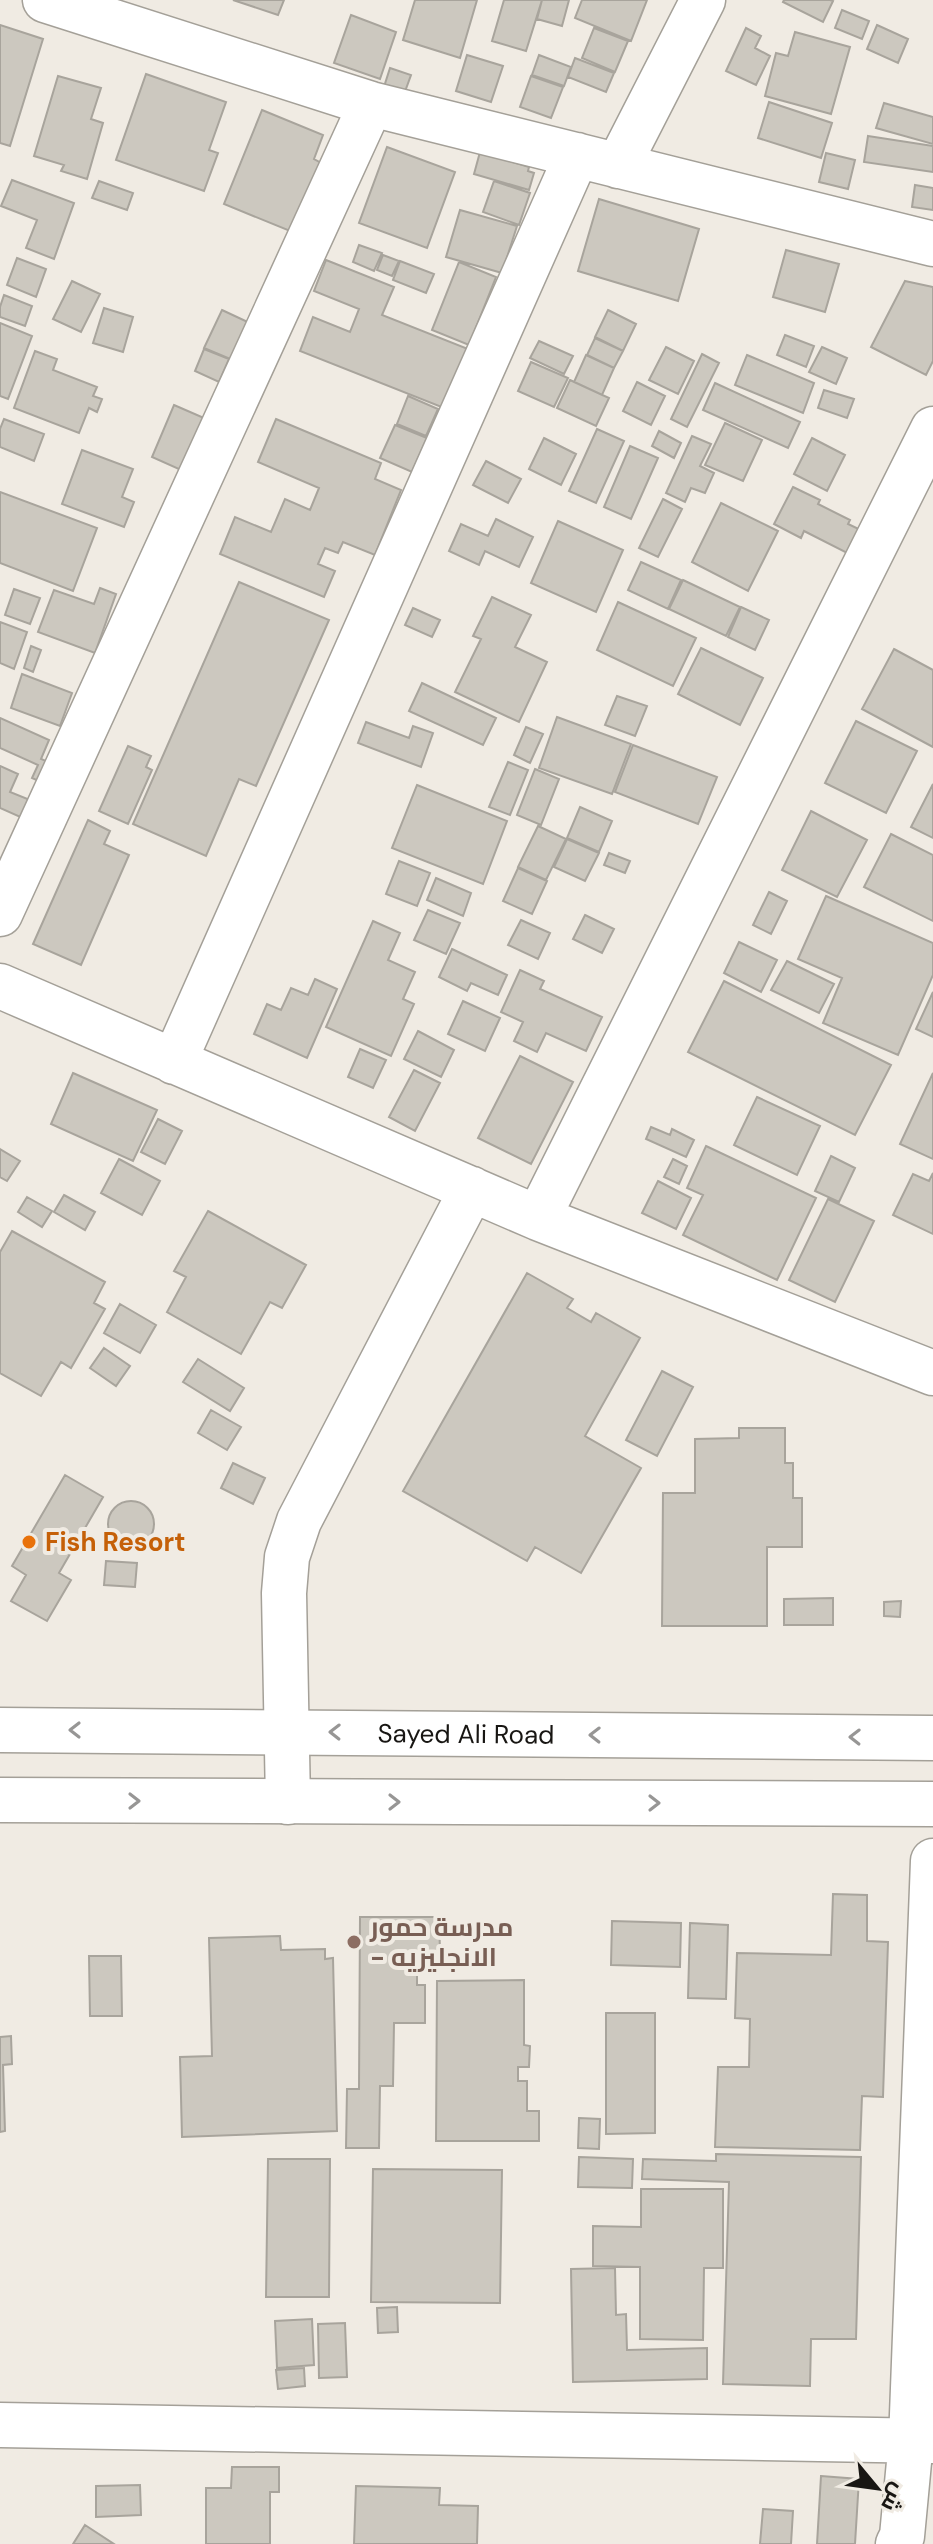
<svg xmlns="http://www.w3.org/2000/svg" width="933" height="2544" font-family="'DM Sans',Cairo,sans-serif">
<rect width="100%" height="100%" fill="#f0ebe3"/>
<path fill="#ccc8bf" stroke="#a8a49c" stroke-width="2" d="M233 0H284L278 15Z
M415 0H477L460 58 403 40Z
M504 0H542L526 51 492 41Z
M542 0H569L562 26 537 19Z
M582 0H647L631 41 575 18Z
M784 0H830L833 1 823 22 783 2Z
M842 10 869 21 862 39 835 28Z
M351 15 396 32 380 79 334 63Z
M0 25 43 39 10 146 0 143Z
M877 25 908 39 898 63 867 49Z
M594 28 628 41 615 72 582 58Z
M746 28 761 36 755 48 770 56 756 85 726 71Z
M795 32 850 47 831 114 765 96 776 53 788 56Z
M467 55 503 66 491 102 456 91Z
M539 55 571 67 564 86 532 75Z
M575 58 614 73 606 92 568 77Z
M390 68 411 75 403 97 383 90Z
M146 74 226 102 209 150 218 153 204 191 116 160Z
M58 76 101 88 91 119 103 123 87 179 61 171 64 165 34 156Z
M531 76 563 87 551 118 520 107Z
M769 102 832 123 821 158 758 138Z
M884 103 933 117V144L876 128Z
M262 110 323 135 314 159 323 164 295 233 224 204Z
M868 136 933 146V172L864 162Z
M387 147 455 172 427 248 359 223Z
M480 152 529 167 528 171 534 173 529 190 474 174Z
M826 153 855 160 848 189 819 182Z
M12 180 74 203 54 259 26 248 37 220 1 206Z
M99 181 133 193 127 210 92 198Z
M494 181 530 193 519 225 483 212Z
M915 185 933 188V210L912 207Z
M599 199 699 229 678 301 578 271Z
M460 210 517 226 502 273 446 257Z
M359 245 382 253 374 271 353 262Z
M786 250 839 264 825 312 773 297Z
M383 255 399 261 392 276 377 270Z
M17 258 46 269 36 297 7 285Z
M326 260 394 287 382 315 468 349 444 408 300 351 313 317 350 332 359 309 314 291Z
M400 261 434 274 426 293 393 280Z
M459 262 496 277 469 345 432 330Z
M72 281 100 294 81 332 53 319Z
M905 281 933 287V361L926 375 871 347Z
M4 295 32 306 25 326 0 317V307Z
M104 308 133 317 123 352 93 343Z
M222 310 252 324 235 361 204 348Z
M608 310 636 324 623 351 595 337Z
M0 323 32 336 8 399 0 396Z
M785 335 814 346 806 367 777 355Z
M595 338 623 351 614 368 587 355Z
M539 341 573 356 564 374 530 358Z
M666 347 694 361 678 394 649 380Z
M822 347 847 358 836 384 809 372Z
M204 349 229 359 219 382 195 371Z
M35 351 57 359 53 370 97 387 93 396 102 399 97 412 89 408 79 433 14 408Z
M702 354 719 363 687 427 671 419Z
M586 355 614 368 602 395 574 382Z
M747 355 814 383 803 413 735 385Z
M531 362 568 378 554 407 518 391Z
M570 380 609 398 596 426 557 408Z
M637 382 665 396 651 425 623 411Z
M715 383 800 422 788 448 703 410Z
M824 390 854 399 847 418 818 408Z
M408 396 438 409 426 436 397 424Z
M174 405 204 418 181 470 152 457Z
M4 419 44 434 34 461 0 447V429Z
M276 419 381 463 375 479 401 490 375 555 343 542 338 553 325 548 318 564 335 571 324 597 220 554 235 517 271 532 285 499 310 510 319 488 258 462Z
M725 423 762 440 743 481 705 465Z
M395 425 427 438 412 472 380 458Z
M597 429 624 441 596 503 569 491Z
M659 431 681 443 674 458 652 446Z
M692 436 711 444 700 466 714 473 705 493 691 488 685 502 666 493Z
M544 438 576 454 561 485 529 469Z
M812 438 845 455 827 491 794 474Z
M630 446 658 458 631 519 604 507Z
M82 450 133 469 122 497 134 502 124 527 62 504Z
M486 461 521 479 508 503 473 485Z
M793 487 820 500 818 504 850 520 848 524 865 532 853 556 804 531 801 538 774 524Z
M0 492 97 528 73 591 0 563Z
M663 499 682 509 658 557 639 548Z
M721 503 778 531 748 591 692 562Z
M496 519 533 537 519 567 485 551 479 565 449 551 461 524 488 536Z
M558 521 623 550 596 612 531 583Z
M641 562 681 580 668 609 628 590Z
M683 580 740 607 726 636 669 609Z
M239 582 329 620 256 786 239 779 206 856 133 824Z
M100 588 116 594 95 653 38 632 54 590 94 604Z
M14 589 40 598 30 624 5 615Z
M492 597 531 615 515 647 547 662 519 722 455 692 481 639 473 636Z
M618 602 696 638 673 686 597 650Z
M741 607 769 620 755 650 728 637Z
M413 608 440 620 432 637 405 625Z
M0 622 27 632 14 669 0 663Z
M31 646 41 650 33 672 24 668Z
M701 648 763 678 740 725 678 694Z
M894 649 933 670V747L862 709Z
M22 674 72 693 60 726 11 708Z
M422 683 496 718 483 745 409 711Z
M617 696 647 706 635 736 605 725Z
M557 717 631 744 612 794 539 768Z
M0 718 49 740 41 759 58 766 50 786 32 778 38 765 0 748Z
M856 721 917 751 886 813 825 783Z
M366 722 409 738 413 726 433 733 421 767 358 743Z
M526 727 543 734 530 763 514 755Z
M633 745 717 777 698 824 615 792Z
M128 746 151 756 146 767 152 770 128 824 99 811Z
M508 762 528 770 510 815 489 807Z
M0 766 18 774 10 792 35 802 27 820 0 808Z
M535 769 559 779 541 825 517 815Z
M933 784V838L911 827Z
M417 785 507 821 483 884 392 848Z
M580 807 612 821 599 852 567 838Z
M811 811 867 840 837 897 782 870Z
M88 820 110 831 104 844 129 855 81 965 33 944Z
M538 826 566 839 546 880 518 867Z
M891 834 933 855V921L864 887Z
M567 839 599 853 585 881 554 867Z
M609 853 630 861 625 873 604 865Z
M399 861 430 873 417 906 386 894Z
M518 868 547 881 532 914 503 901Z
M436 878 471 893 463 916 427 900Z
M769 892 787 901 771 934 753 925Z
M826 896 933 943V975L898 1055 823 1023 842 978 798 959Z
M428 910 460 923 446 954 414 940Z
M585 915 614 929 602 953 573 939Z
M521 920 550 933 538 959 508 945Z
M373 921 400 933 388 960 415 972 403 999 414 1004 391 1056 326 1027Z
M739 942 777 960 761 992 724 973Z
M452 949 507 975 498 995 471 983 467 991 439 977Z
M787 961 834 984 819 1013 771 990Z
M520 970 544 981 540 989 602 1017 586 1051 546 1033 537 1052 514 1041 523 1022 501 1012Z
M315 979 337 989 307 1058 254 1034 267 1004 281 1010 291 988 308 995Z
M724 981 891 1065 855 1135 688 1052Z
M933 992V1037L916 1029Z
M463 1001 500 1018 485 1051 448 1034Z
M418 1031 454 1050 441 1077 404 1059Z
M360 1049 386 1060 373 1088 348 1077Z
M520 1056 573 1082 531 1164 478 1138Z
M414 1070 440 1083 415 1131 389 1117Z
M73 1073 157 1110 133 1161 51 1124Z
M933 1073V1159L900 1144Z
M757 1097 820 1126 797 1175 734 1145Z
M158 1119 182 1131 165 1164 141 1152Z
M651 1127 670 1135 672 1129 694 1140 686 1157 646 1139Z
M706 1146 816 1198 777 1280 683 1235 703 1195 687 1188Z
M0 1149 20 1161 7 1181 0 1177Z
M831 1156 855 1168 839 1202 815 1191Z
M119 1159 160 1181 142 1215 101 1193Z
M673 1159 687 1166 679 1184 664 1177Z
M933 1173V1234L893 1215 913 1174 929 1181Z
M658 1181 691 1198 676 1229 642 1213Z
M64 1195 95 1212 85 1230 54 1212Z
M27 1197 52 1211 42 1227 18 1212Z
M828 1199 874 1221 835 1302 789 1280Z
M208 1211 306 1265 282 1308 270 1302 241 1354 167 1312 186 1277 174 1271Z
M12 1231 105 1282 94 1303 105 1309 71 1368 61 1362 41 1396 0 1373V1252Z
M527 1273 573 1299 567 1308 591 1322 596 1313 640 1338 585 1436 641 1468 581 1573 535 1547 527 1561 403 1491Z
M120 1304 156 1325 140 1353 104 1333Z
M104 1348 130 1366 116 1386 90 1368Z
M198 1359 244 1388 230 1411 183 1382Z
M662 1371 693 1387 657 1456 626 1440Z
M211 1410 241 1427 227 1450 198 1433Z
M739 1428H785V1463H793V1498H802V1547H767V1626H662L663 1493H695V1439L739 1438Z
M233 1463 265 1478 253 1504 221 1488Z
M65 1475 103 1497 59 1573 71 1580 47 1621 11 1601 26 1575 12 1566Z
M108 1524a23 23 0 1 1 46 0a23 23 0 1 1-46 0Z
M106 1561 137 1563 135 1587 104 1585Z
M833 1598V1625H784V1599Z
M901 1601 900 1617 884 1616V1602Z
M833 1894 867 1895V1941L888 1942 883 2097 862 2096 860 2150 715 2147 718 2067H749L750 2019 735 2018 737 1953 831 1955Z
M360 1917H439L440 1952H417V1985H425V2023H394L393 2086H380L379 2148H346L347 2089H359Z
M612 1921 681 1923 680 1967 611 1965Z
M690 1923 728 1925 726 1999 688 1998Z
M280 1936 281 1950 325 1949V1959L333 1958 337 2131 182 2137 180 2057 212 2056 209 1938Z
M89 1956H121L122 2016H90Z
M524 1980V2045L530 2046 529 2067H518V2081H527V2111H539V2141H436L437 1981Z
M606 2013H655V2133L606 2134Z
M11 2036 12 2064 3 2065 5 2131 0 2132V2037Z
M579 2118 600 2119 599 2149 578 2148Z
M716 2154 861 2157 856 2339H811L810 2386 723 2384 729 2182 642 2179 643 2159 716 2161Z
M579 2157 633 2159 632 2188 578 2187Z
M268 2159H330L329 2297H266Z
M373 2169 502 2170 500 2303 371 2302Z
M641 2189H723V2268H704L703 2340 640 2339V2267L593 2266V2226L641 2227Z
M615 2268 616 2315 626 2314 627 2350 707 2348V2379L573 2382 571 2269Z
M397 2307 398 2332 378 2333 377 2308Z
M312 2319 314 2365 277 2368 275 2321Z
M345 2323 347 2377 319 2378 318 2324Z
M304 2368 305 2386 278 2389 276 2370Z
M232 2467H279V2492H270V2544H206V2488H231Z
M821 2476 859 2479 855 2544H817Z
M140 2485 141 2515 96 2517V2486Z
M356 2486 440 2488 439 2505 478 2506 477 2544H354Z
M763 2509 793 2511 791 2544H760Z
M85 2525 114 2544H73Z"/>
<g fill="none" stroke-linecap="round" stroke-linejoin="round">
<g stroke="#a4a098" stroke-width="47">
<path id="minor" d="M45 0 371 104 933 244
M618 166 703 0
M0 914 371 104
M0 986 538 1218 933 1373
M174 1062 577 155
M538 1218 933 429
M288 1802 284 1593 287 1557 299 1521 472 1189
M0 2425 933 2441
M898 2544 902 2536 911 2441 933 1861"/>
</g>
<g stroke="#a4a098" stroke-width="47">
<g id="major">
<path id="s1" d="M0 1730 933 1738"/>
<path d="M0 1800 933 1804"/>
</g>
</g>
<use href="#minor" stroke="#fff" stroke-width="44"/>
<use href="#major" stroke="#fff" stroke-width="44"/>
</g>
<defs><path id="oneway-chevron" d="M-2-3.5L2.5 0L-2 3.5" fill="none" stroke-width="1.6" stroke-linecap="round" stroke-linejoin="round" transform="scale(2)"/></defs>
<g stroke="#979695">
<use href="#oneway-chevron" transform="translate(75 1730) rotate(-180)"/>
<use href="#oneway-chevron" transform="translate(335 1732) rotate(-179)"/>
<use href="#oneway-chevron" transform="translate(595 1735) rotate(-179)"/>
<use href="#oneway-chevron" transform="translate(855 1737) rotate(-179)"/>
<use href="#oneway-chevron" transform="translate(134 1801)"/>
<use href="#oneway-chevron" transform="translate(394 1802)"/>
<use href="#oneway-chevron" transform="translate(654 1803)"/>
</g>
<circle fill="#e8710a" stroke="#f0ebe3" stroke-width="3" cx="29" cy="1542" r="8"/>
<circle fill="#8d6e63" stroke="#f0ebe3" stroke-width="3" cx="354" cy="1942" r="8"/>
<g text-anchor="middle" stroke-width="8" stroke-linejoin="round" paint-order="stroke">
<g font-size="26" font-weight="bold" fill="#c56008" stroke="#f0ebe3" text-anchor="start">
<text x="45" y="1551">Fish Resort</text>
</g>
<g font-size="26" fill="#181613" stroke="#f0ebe3">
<text dy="9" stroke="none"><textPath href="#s1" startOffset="466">Sayed Ali Road</textPath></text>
</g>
<g font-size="26" font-weight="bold" fill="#785e54" stroke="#f0ebe3" text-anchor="start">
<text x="370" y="1936">مدرسة حمور<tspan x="370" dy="30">- الانجليزيه</tspan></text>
</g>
</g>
<g transform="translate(877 2488) rotate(119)" stroke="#f0ebe3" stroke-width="6" paint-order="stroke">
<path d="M0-6L14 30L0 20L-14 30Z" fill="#181613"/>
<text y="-12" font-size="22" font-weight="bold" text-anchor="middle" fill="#181613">ش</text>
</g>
</svg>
